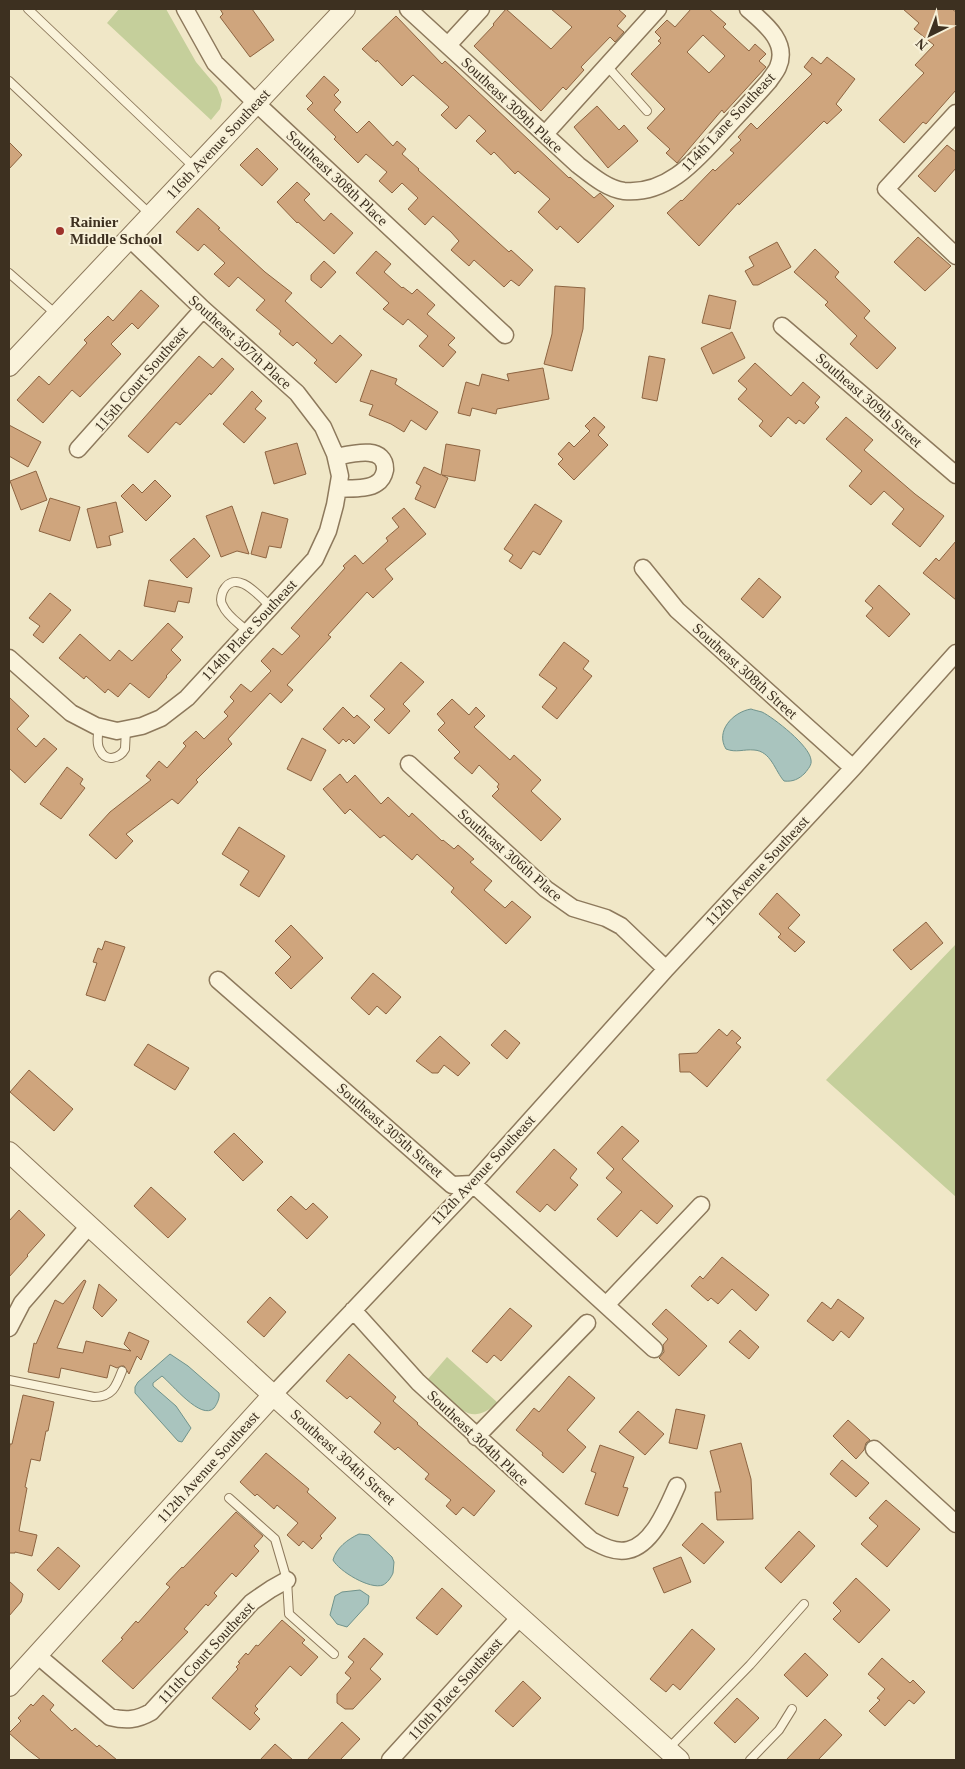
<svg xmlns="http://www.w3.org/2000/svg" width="965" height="1769" font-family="Georgia,serif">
<rect width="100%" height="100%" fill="#f0e7c7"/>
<path fill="#c5cf9b" d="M119 9H166L196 62 217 87 222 100 220 109 211 120 107 23Z
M956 944V1197L826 1080Z
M447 1357 498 1403C492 1407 485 1413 477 1414 461 1417 440 1390 428 1379Z"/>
<path fill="#a9c4be" stroke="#6f938c" d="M751 709C754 710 758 711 762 712 774 718 810 746 811 760 812 765 808 769 805 773 799 779 793 782 784 781 775 771 771 751 754 750 744 749 736 753 726 749 715 731 733 712 751 709Z
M170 1354 188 1366 219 1393C220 1398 217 1404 214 1408 201 1421 172 1384 162 1376L153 1383V1386L176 1406 191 1428 182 1442 178 1441 135 1393V1387L138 1382Z
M359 1534 369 1535 392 1557 394 1562 393 1573C391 1578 387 1583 383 1585 370 1590 339 1571 333 1560 336 1548 348 1539 359 1534Z
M360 1590 369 1596 368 1604 347 1627 337 1624 330 1615 335 1596 342 1592Z"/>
<path fill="#cfa57d" stroke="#8d6441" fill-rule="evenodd" d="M220 9H252L274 40 250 57 220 17 223 14Z
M506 9 551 49 572 27 551 9H618L626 16 617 26 624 32 615 42 610 37 581 67 584 70 566 90 563 87 541 111 474 46 494 25 493 24Z
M691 9H709L726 24 723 27 749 51 755 44 766 54 759 61 766 67 724 113 722 110 677 163 666 153 670 149 647 128 665 109 631 74 661 43 658 41 661 38 655 32 667 20 675 27ZM703 35 725 56 709 73 687 52Z
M903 9H952L956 12V90L926 124 923 122 904 143 879 120 924 73 915 65 934 45 914 29 919 23Z
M396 16 442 64 445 61 455 70 569 178 570 177 594 198 600 193 614 206 578 243 560 226 557 230 538 212 550 199 518 171 515 174 494 152 491 155 476 141 486 131 469 115 456 129 441 115 449 107 413 75 402 86 377 60 376 62 362 49Z
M812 57 821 64 827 57 855 79 836 104 842 110 827 124 824 121 739 205 738 203 699 246 667 213 681 200 682 201 713 169 715 171 734 153 730 150 741 140 738 137 751 123 757 129 812 74 804 67Z
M324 76 339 90 334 95 341 102 334 110 357 133 369 121 393 146 397 141 406 149 402 154 419 169 418 170 509 252 511 250 533 270 519 286 511 280 504 287 474 260 469 266 451 250 459 241 451 232 433 216 425 225 408 209 418 198 402 183 392 193 379 181 387 172 366 154 358 163 334 139 336 137 307 109 313 103 306 96Z
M597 106 619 130 624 125 638 141 608 168 574 127Z
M9 142 22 155 9 169Z
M947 145 956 152V168L935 192 918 176Z
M257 148 278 169 262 186 240 165Z
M297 182 310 194 304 200 324 221 331 213 353 233 334 254 298 222 297 223 277 202Z
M198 208 220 228 218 229 265 272 292 293 285 301 332 344 340 335 362 355 336 383 314 363 317 360 297 342 293 346 279 334 281 331 256 310 265 300 238 277 229 287 214 274 225 263 204 244 198 251 176 232Z
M918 237 951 266 925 291 894 262Z
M777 242 791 267 758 285H753L745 271 754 266 749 257Z
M815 249 839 272 835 277 870 311 864 318 896 348 877 369 850 344 857 336 825 305 828 302 794 272Z
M376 251 391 264 384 272 402 288 403 287 412 294 417 289 435 305 427 314 455 338 448 345 456 352 443 367 419 346 428 336 408 319 403 325 383 309 389 303 356 273Z
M324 261 336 272 321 288 311 280V275Z
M555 286 585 288 583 329 572 371 544 364 552 334Z
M141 290 159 306 138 329 132 323 111 344 121 354 80 397 72 390 43 423 17 400 39 376 49 385 87 343 84 340 108 316 113 321Z
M709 295 736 301 730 329 702 323Z
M732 332 745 358 713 374 701 348Z
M199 356 213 368 222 358 234 369 211 395 210 393 180 425 176 422 148 453 128 436Z
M649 356 665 359 657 401 642 398Z
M755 363 791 396 803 382 820 397 815 403 819 407 804 424 799 420 796 424 788 417 771 437 759 426 763 421 738 399 747 389 738 381Z
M543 368 549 399 497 409 496 414 472 408 470 416 458 413 466 382 479 386 482 374 509 381 507 374Z
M371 370 397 379 395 384 438 412 426 430 411 420 404 432 391 424 369 415 373 405 360 401Z
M252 391 262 401 255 409 266 418 244 443 223 424Z
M594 417 605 427 598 435 608 445 574 480 558 464 563 459 558 454 569 442 574 447 590 431 585 426Z
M846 417 873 440 864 450 915 494 944 516 920 547 892 524 904 509 884 491 871 505 849 486 862 471 826 439Z
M9 425 41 442 28 467 9 456Z
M297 443 306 474 274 484 265 452Z
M446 444 480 450 475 481 442 475 448 478 435 508 415 499 421 486 416 483 424 467 441 475Z
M36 471 47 500 21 510 10 481Z
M155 480 171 496 146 521 121 496 133 484 142 493Z
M50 498 80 507 70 541 39 531Z
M116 502 123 532 109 536 111 545 97 548 87 509Z
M535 504 562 521 540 555 533 551 521 569 509 561 513 555 504 549Z
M232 506 249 554 237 551 221 557 206 516Z
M404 508 426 534 385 569 393 579 373 598 367 592 328 635 331 637 287 685 293 690 281 703 270 693 228 739 232 744 196 780 198 782 178 804 172 799 126 834 133 841 116 859 89 835 110 812 151 780 146 776 159 761 167 768 186 746 183 743 196 731 204 739 228 716 224 712 234 701 230 697 241 684 251 692 271 671 261 661 273 648 282 655 300 636 291 628 345 568 343 566 355 555 363 564 388 541 386 538 399 527 392 518Z
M262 512 288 519 281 548 269 546 266 558 251 554Z
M194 538 210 556 187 578 170 560Z
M956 541V600L923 573 936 558 939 561Z
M759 578 781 597 763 618 741 599Z
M149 580 192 588 189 603 178 601 175 612 144 606Z
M879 585 910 614 889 637 866 616 873 608 865 601Z
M50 593 71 610 43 643 33 635 40 626 29 618Z
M168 623 183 637 171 650 181 660 166 676 167 677 149 698 130 683 118 697 108 689 105 693 86 676 84 679 59 658 80 634 110 661 119 650 132 661Z
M564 642 589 661 583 669 592 676 557 719 542 707 557 688 539 675Z
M401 662 424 682 403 704 410 711 389 734 374 720 385 709 370 696Z
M9 697 29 716 17 729 36 747 44 738 57 749 25 783 9 768Z
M452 699 469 715 476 707 485 716 474 727 510 760 514 755 541 780 531 791 561 819 541 841 492 796 499 789 497 787 499 784 479 765 472 774 454 758 460 752 438 730 445 723 437 714Z
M343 707 354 718 357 715 370 727 354 744 349 739 346 742 343 739 339 744 323 729Z
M302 738 326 750 311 781 287 769Z
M67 767 83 779 80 784 85 788 61 819 40 804Z
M340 774 347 783 355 775 381 804 388 797 409 817 412 813 442 841 443 840 454 849 458 845 474 859 470 862 492 881 484 890 505 908 512 901 531 917 506 944 451 892 454 888 417 854 412 860 384 835 380 838 350 809 345 814 323 789Z
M239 827 285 856 259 897 240 885 249 871 222 854Z
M777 893 800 915 788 928 805 942 795 952 778 937 781 934 759 914Z
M926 922 943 943 911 970 893 950Z
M291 925 323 958 291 989 275 973 291 957 275 941Z
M105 941 125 947 105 1001 86 995 97 963 93 962 98 948 102 950Z
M373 973 401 997 386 1014 377 1006 369 1015 351 998Z
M719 1029 727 1036 732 1030 741 1038 736 1043 741 1047 707 1087 690 1072H680L679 1054 697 1053Z
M505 1030 520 1043 507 1059 491 1045Z
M440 1036 470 1063 458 1076 444 1065 438 1073H432L416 1061Z
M148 1044 189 1068 175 1090 134 1065Z
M29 1070 73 1109 54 1131 10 1092Z
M622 1126 639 1141 622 1159 673 1206 657 1224 641 1210 617 1237 597 1219 622 1192 606 1178 614 1169 597 1153Z
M234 1133 263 1162 243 1181 214 1152Z
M554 1149 577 1169 570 1178 578 1185 555 1211 547 1204 540 1212 516 1192Z
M151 1187 186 1219 168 1238 134 1206Z
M291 1196 306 1210 313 1203 328 1217 307 1239 277 1210Z
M19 1210 45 1235 27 1255 28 1256 9 1277V1221Z
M722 1257 769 1295 756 1311 732 1289 718 1304 711 1298 708 1301 691 1286 700 1276 703 1279Z
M84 1280 86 1281 57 1348 83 1353 86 1341 131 1351 124 1344 129 1332 149 1341 141 1360 137 1356 129 1374 124 1366H121L117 1368 110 1365 107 1378 61 1368 59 1378 28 1372 34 1343 36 1344 55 1300 63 1304Z
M99 1284 117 1300 102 1317 93 1308Z
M270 1297 286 1312 264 1337 247 1322Z
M838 1299 864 1318 849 1338 841 1331 833 1341 807 1321 822 1302 831 1309Z
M510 1308 532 1326 501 1361 494 1355 487 1363 472 1351Z
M666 1309 707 1346 679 1376 659 1358 664 1352 663 1345 668 1339 652 1324Z
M740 1330 759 1347 749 1359 729 1342Z
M349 1354 396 1397 393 1401 418 1423 417 1424 495 1491 474 1516 463 1507 456 1515 446 1506 451 1500 425 1479 429 1474 398 1447 395 1450 374 1432 381 1423 350 1396 347 1399 326 1381Z
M569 1376 595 1398 567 1430 586 1447 563 1473 542 1455 543 1453 516 1430 534 1408 539 1412Z
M23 1395 54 1402 48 1431H46L40 1461 31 1459 25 1487 27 1488 19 1531 37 1535 32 1556 15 1552V1553H9V1452L10 1444H12Z
M676 1409 705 1415 697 1449 669 1443Z
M638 1411 664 1434 645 1455 619 1432Z
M848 1420 870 1440 866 1443 864 1450 856 1459 833 1436Z
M741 1443 751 1479 753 1519 717 1520 715 1492H721L710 1451Z
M600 1445 634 1457 623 1487 628 1488 618 1516 585 1504 596 1473 591 1471Z
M266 1453 309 1489 307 1492 336 1518 320 1536 322 1538 312 1549 303 1541 299 1546 287 1535 298 1523 277 1505 274 1509 257 1494 255 1496 240 1482Z
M842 1460 869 1483 856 1497 830 1474Z
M886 1500 920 1529 887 1567 861 1544 878 1526 869 1518Z
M236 1512 263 1536 254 1546 259 1551 236 1577 232 1573 214 1593 217 1596 208 1606 206 1604 184 1629 188 1632 133 1689 102 1661 123 1639 121 1638 136 1621 138 1623 170 1587 166 1584 182 1567 183 1568Z
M702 1523 724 1542 704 1564 682 1545Z
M799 1531 815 1546 781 1583 765 1568Z
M58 1547 80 1566 59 1590 37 1570Z
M681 1557 691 1582 664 1593 653 1568Z
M856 1578 890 1610 859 1643 833 1619 841 1611 833 1603Z
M9 1581 23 1594 21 1602 9 1616Z
M442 1588 462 1606 437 1635 416 1618Z
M282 1620 305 1640 302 1643 318 1657 301 1676 290 1666 255 1706 258 1709 254 1713 260 1719 250 1730 212 1698 238 1669 236 1667 240 1663 238 1662 246 1653 248 1655 256 1645 258 1646Z
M692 1629 715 1649 680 1690 673 1684 666 1692 650 1679Z
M364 1638 383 1654 370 1669 381 1679 353 1709H345L337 1703V1694L351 1678 345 1673 354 1662 348 1657Z
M805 1653 828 1675 807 1697 784 1675Z
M882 1658 910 1683 913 1680 925 1692 914 1704 909 1700 885 1726 869 1711 880 1700 877 1698 885 1689 868 1674Z
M523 1681 541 1698 513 1727 495 1711Z
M43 1695 54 1705 50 1710 72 1731 75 1728 97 1747 99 1745 117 1760H41L27 1749 9 1733 21 1721 18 1718 31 1704 33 1706Z
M737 1698 759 1718 735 1743 714 1723Z
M825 1719 842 1735 818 1760H786Z
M342 1722 360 1739 340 1760H307Z
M275 1744 293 1760H260Z"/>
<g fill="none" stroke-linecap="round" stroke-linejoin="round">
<g stroke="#8d795c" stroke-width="10">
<path id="service" d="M28 9 195 168
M607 66 647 111
M9 81 151 215
M9 273 57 315
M248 632C240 624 227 616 223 606 220 602 221 596 223 591 236 567 260 597 271 607
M99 726C98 734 96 744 100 750 106 763 120 758 125 749L126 729
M9 1380 94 1397C112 1397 116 1387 122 1371
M229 1498 275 1539 287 1580 289 1614 334 1654
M668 1749 750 1665 804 1604
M750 1760 779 1730 792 1709"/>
</g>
<g stroke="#8d795c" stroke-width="19">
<path id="minor" d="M185 9 215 63 256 103 505 335
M408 9 578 165C591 175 607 189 624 191 669 195 698 158 725 129 740 113 755 97 769 81 772 76 776 72 778 67 789 42 764 23 748 9
M448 45 481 9
M956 113 886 189 956 256
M545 134 658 9
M782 326 956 475
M78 449 203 309
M336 457C351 454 386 444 385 470 384 475 382 480 377 483 368 490 349 488 338 489
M643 568 677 610 853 768
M9 658 71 713 96 726 117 731 142 726 161 718 187 698 315 559 328 531 335 505 340 476 335 454 323 427 297 393 203 309 129 238
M409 764 546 889 573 908 606 918 621 926 666 969
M218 980 452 1185 473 1184 654 1349
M606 1305 701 1205
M353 1310 418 1382 591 1540C602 1546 615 1553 628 1550 653 1545 668 1506 677 1486
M9 1328 22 1303 89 1226
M273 1395 473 1184 666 969 853 768 956 653
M476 1437 587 1323
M874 1449 956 1524
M37 1655 110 1717C126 1721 137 1720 151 1712L252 1602 271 1589 287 1580
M390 1760 520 1617"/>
</g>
<g stroke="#8d795c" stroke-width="22">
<path id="tertiary" d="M9 366 345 9
M9 1152 273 1395 679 1760
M9 1686 273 1395"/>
</g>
<use href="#service" stroke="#faf3db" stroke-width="8"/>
<use href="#minor" stroke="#faf3db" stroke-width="16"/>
<use href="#tertiary" stroke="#faf3db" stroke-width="20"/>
</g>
<circle fill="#9d322a" stroke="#f7f0d7" stroke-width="2" cx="60" cy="231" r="5"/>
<g text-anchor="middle" stroke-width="4" stroke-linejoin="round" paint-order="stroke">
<g font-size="15" fill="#3d3020" stroke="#f7f0d7">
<text transform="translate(512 105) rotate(43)" y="5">Southeast 309th Place</text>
<text transform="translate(728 122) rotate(-47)" y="5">114th Lane Southeast</text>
<text transform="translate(218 144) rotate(-47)" y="5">116th Avenue Southeast</text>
<text transform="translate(337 178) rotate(43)" y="5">Southeast 308th Place</text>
<text transform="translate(240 342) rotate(42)" y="5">Southeast 307th Place</text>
<text transform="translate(141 379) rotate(-49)" y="5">115th Court Southeast</text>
<text transform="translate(869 400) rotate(41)" y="5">Southeast 309th Street</text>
<text transform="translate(249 630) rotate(-47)" y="5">114th Place Southeast</text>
<text transform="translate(745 671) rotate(42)" y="5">Southeast 308th Street</text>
<text transform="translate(510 855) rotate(41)" y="5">Southeast 306th Place</text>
<text transform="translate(757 871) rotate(-47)" y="5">112th Avenue Southeast</text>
<text transform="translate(390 1130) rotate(41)" y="5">Southeast 305th Street</text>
<text transform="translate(483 1170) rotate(-47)" y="5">112th Avenue Southeast</text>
<text transform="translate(478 1438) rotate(43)" y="5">Southeast 304th Place</text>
<text transform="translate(343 1457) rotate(42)" y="5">Southeast 304th Street</text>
<text transform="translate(208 1467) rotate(-48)" y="5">112th Avenue Southeast</text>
<text transform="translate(206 1653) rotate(-47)" y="5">111th Court Southeast</text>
<text transform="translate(455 1689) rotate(-48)" y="5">110th Place Southeast</text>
</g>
<g font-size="15" font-weight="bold" fill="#3d3020" stroke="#f7f0d7" text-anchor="start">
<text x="70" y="227">Rainier<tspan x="70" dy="17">Middle School</tspan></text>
</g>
</g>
<rect width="965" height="1769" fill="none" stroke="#3d3020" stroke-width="20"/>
<g transform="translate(930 35) rotate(222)" stroke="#f7f0d7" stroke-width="4" paint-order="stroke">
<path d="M0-4L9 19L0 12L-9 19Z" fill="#3d3020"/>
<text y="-8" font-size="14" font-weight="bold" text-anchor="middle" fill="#3d3020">N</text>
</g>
</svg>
